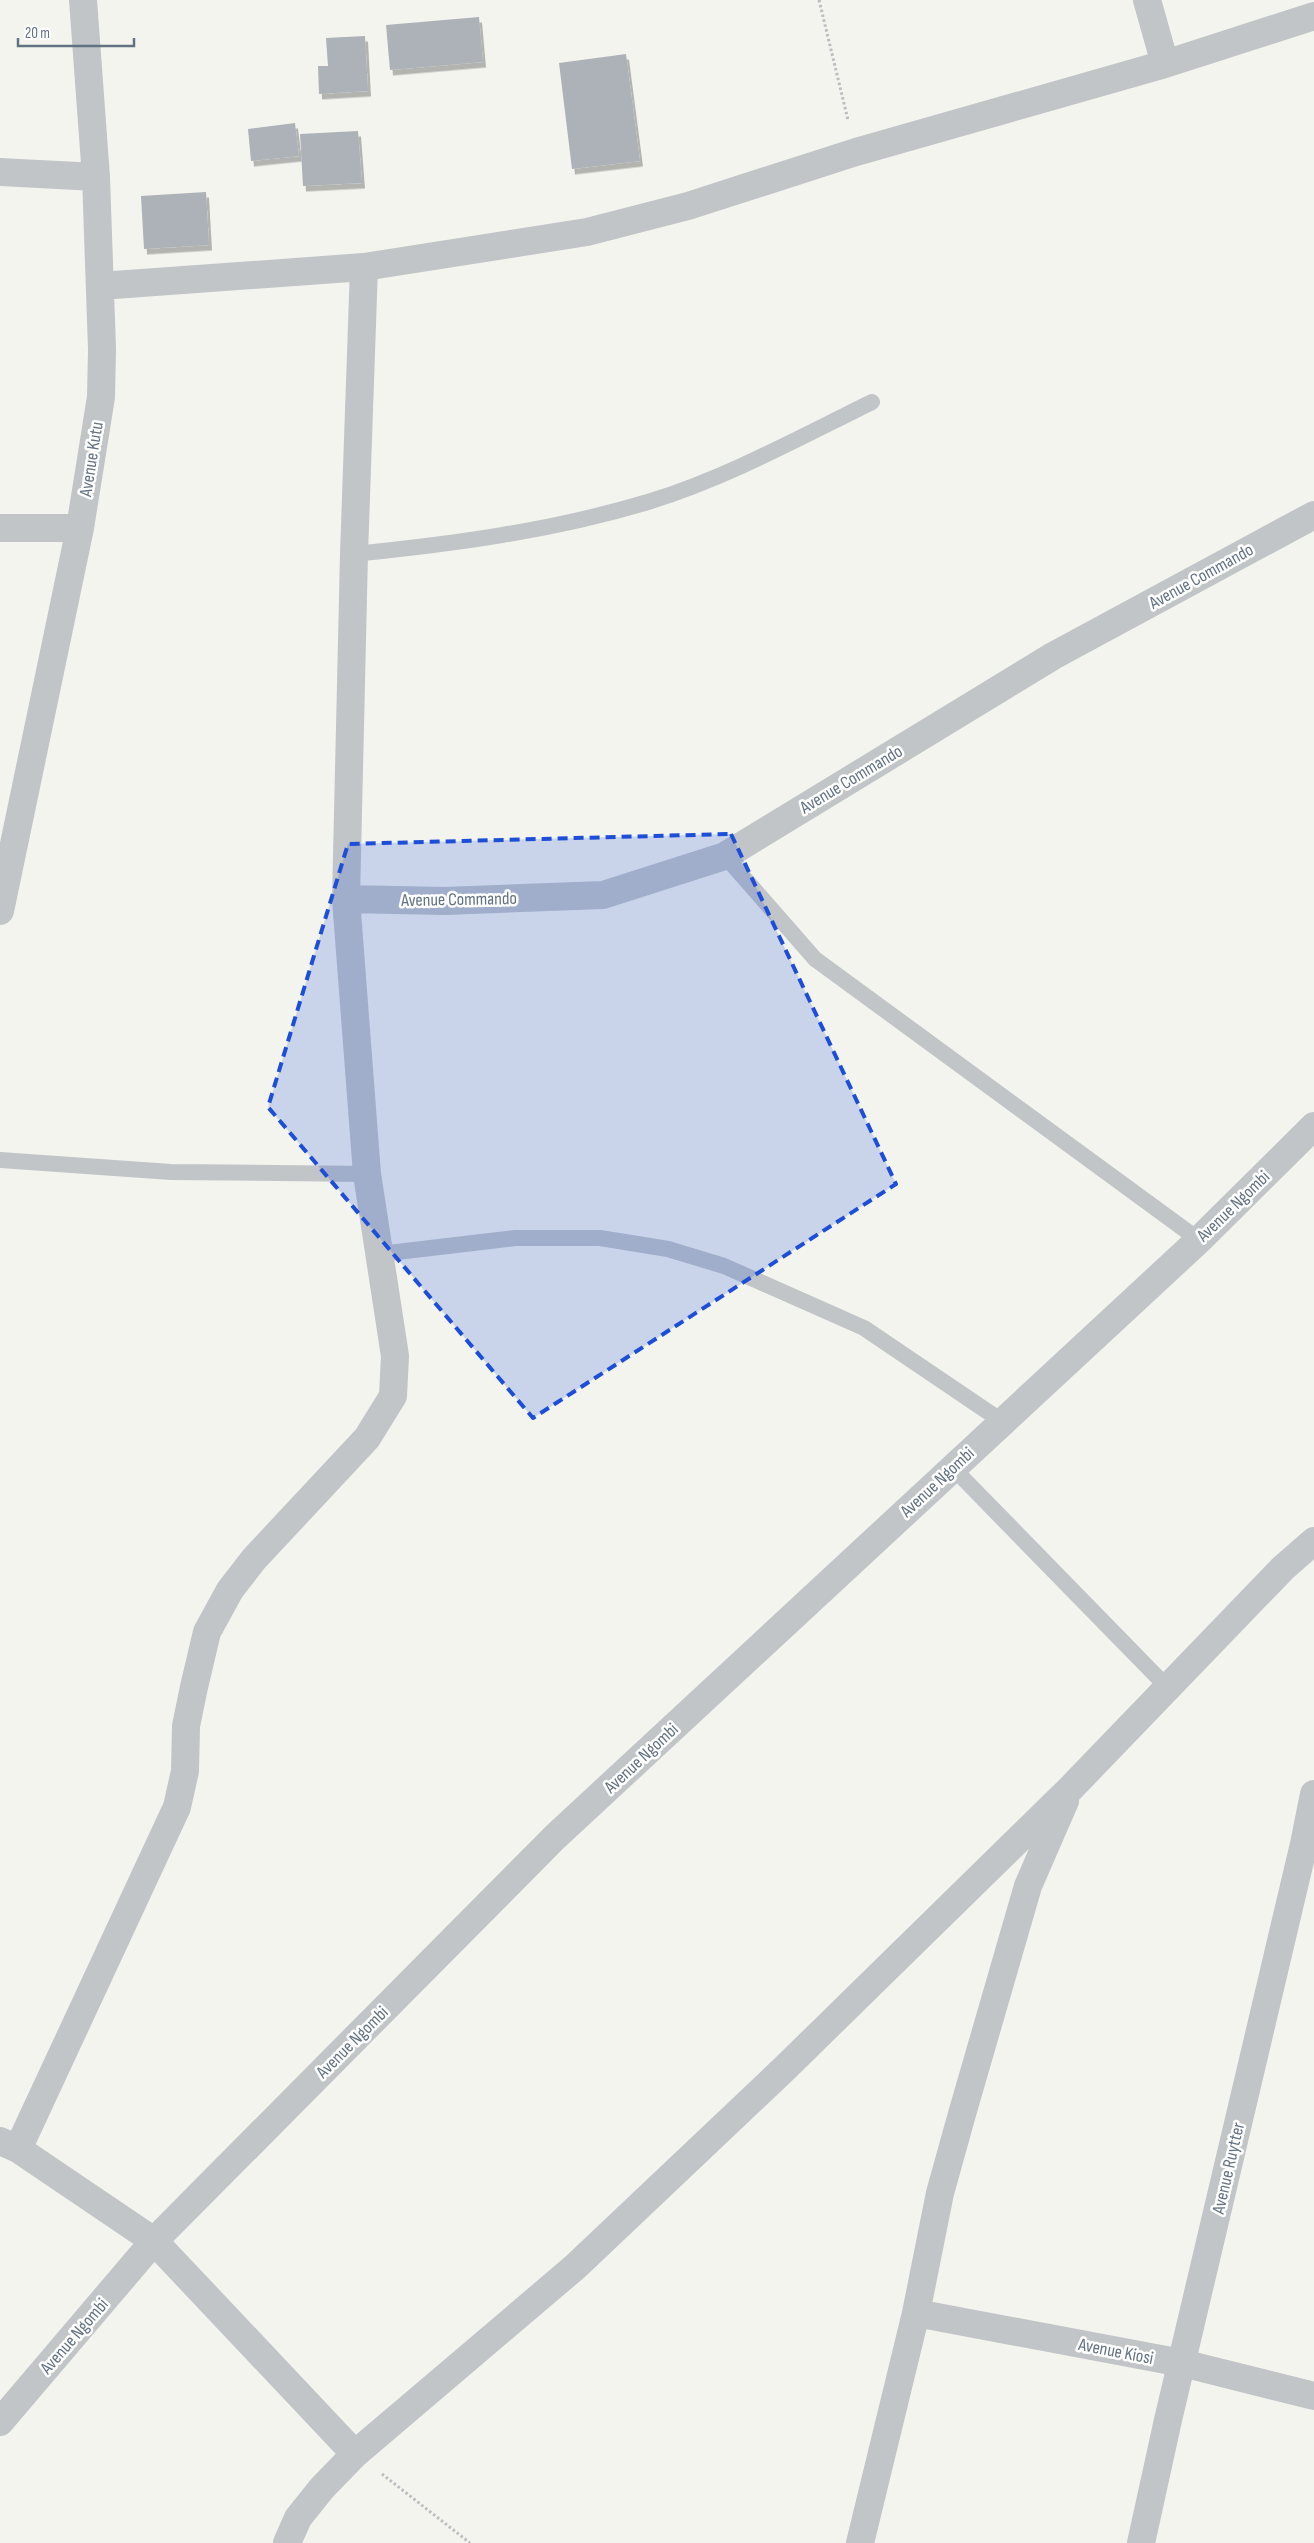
<svg xmlns="http://www.w3.org/2000/svg" width="1314" height="2543" font-family="'Sofia Sans Condensed',sans-serif">
<defs>
<filter id="shadow"><feDropShadow dx="3" dy="5.5" stdDeviation="0" flood-color="#0004"/></filter>
</defs>
<rect width="100%" height="100%" fill="#f4f4ef"/>
<path fill="#acb2b8" filter="url(#shadow)" d="M479 17 483 62 390 70 386 25Z
M365 36 368 91 319 94 318 66H328L326 38Z
M626 54 640 161 572 169 559 63Z
M295 123 299 156 251 161 248 129Z
M358 131 362 183 303 186 300 134Z
M206 192 209 245 144 249 141 196Z"/>
<g fill="none" stroke-linecap="round" stroke-linejoin="round">
<path stroke="#bbbdbf" stroke-width="3" stroke-dasharray="2.5 2.5" stroke-linecap="butt" d="M819 0 848 120
M382 2474 470 2543"/>
<path stroke="#c1c5c8" stroke-width="16" d="M354 554C453 544 551 531 648 502 726 478 799 438 872 402
M725 856 815 959 1199 1240
M0 1160 171 1172 367 1174
M380 1254 515 1238H600L668 1249 724 1266 864 1328 1003 1422
M953 1468 1168 1688"/>
<path stroke="#c1c5c8" stroke-width="28" d="M1147 0 1165 64
M0 172 96 177
M100 286 364 267 587 232 688 206 856 152 1165 64 1314 16
M0 528H80
M346 899 445 901 603 895 725 856 1053 656 1314 515
M0 911 80 528 101 397 102 349 96 177 83 0
M0 2141 18 2149 154 2241 355 2454
M18 2149 177 1807 185 1771 186 1726 194 1687 207 1632 230 1590 254 1559 367 1438 393 1396 395 1356 367 1174 346 899 354 554 364 267
M916 2313 1182 2363 1314 2396
M0 2422 154 2241 555 1837 1199 1240 1314 1126
M287 2543 298 2518 322 2488 355 2454 575 2267 784 2069 1070 1789 1283 1568 1314 1541
M860 2543 916 2313 940 2193 962 2114 1028 1886 1065 1801
M1141 2543 1168 2420 1304 1844 1314 1794"/>
</g>
<path fill="#1d4ed8" fill-opacity="0.2" stroke="#1d4ed8" stroke-width="4" stroke-dasharray="10 6" stroke-linejoin="round" d="M731 834 896 1184 533 1418 268 1107 348 844Z"/>
<g text-anchor="middle" stroke-width="5" stroke-linejoin="round" paint-order="stroke">
<g font-size="18" fill="#627282" stroke="#fff">
<text transform="translate(91 459) rotate(-81)" y="6">Avenue Kutu</text>
<text transform="translate(1201 576) rotate(-29)" y="6">Avenue Commando</text>
<text transform="translate(851 779) rotate(-31)" y="6">Avenue Commando</text>
<text transform="translate(459 899) rotate(-1)" y="6">Avenue Commando</text>
<text transform="translate(1233 1206) rotate(-44)" y="6">Avenue Ngombi</text>
<text transform="translate(937 1482) rotate(-43)" y="6">Avenue Ngombi</text>
<text transform="translate(641 1758) rotate(-43)" y="6">Avenue Ngombi</text>
<text transform="translate(352 2042) rotate(-45)" y="6">Avenue Ngombi</text>
<text transform="translate(1228 2168) rotate(-77)" y="6">Avenue Ruytter</text>
<text transform="translate(74 2336) rotate(-49)" y="6">Avenue Ngombi</text>
<text transform="translate(1116 2351) rotate(11)" y="6">Avenue Kiosi</text>
</g>
</g>
<path d="M18 38v8h116v-8" fill="none" stroke="#627282" stroke-width="2.5"/>
<text x="25" y="38" font-size="15" fill="#627282" stroke="#ffffff" stroke-width="4" paint-order="stroke">20 m</text>
</svg>
